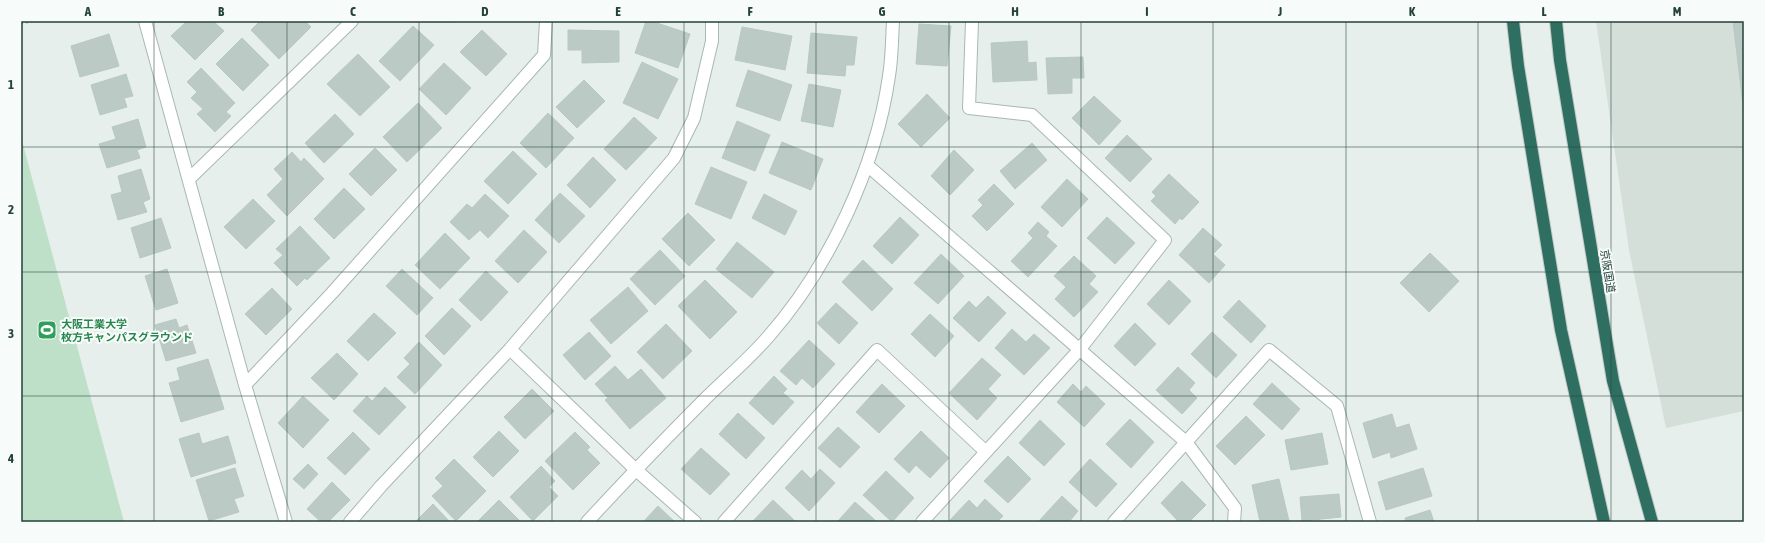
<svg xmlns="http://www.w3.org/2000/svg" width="1765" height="543" font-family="'Asap Condensed','Noto Sans JP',sans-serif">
<rect width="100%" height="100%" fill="#e6efeb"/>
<path fill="#d4dfda" d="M1596 21H1744V411L1666 428 1629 250Z"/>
<path fill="#bfe0c8" d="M21 137 124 522H21Z"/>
<path fill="#bbcac4" stroke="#b8c9c2" d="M187 21H213L224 31 195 60 171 36Z
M260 21H305L311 27 279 59 251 30Z
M421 21H455V22H421Z
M646 21H651L690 34 678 68 635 53Z
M1733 21H1744V114Z
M919 24 951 26 947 66 916 64Z
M413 26 434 45 400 81 379 61Z
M742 27 792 36 785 70 735 60Z
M482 30 507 54 486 76 460 52Z
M568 30 619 31V62L582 63V50H568Z
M811 33 857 37 854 65H846L845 76 807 73Z
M109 34 119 66 80 77 71 46Z
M242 38 269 65 243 91 216 64Z
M1027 41 1028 63 1036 62 1037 80 993 82 991 43Z
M358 54 390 87 360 116 327 84Z
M1083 57 1084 78H1072V93L1048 94 1046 58Z
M642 62 678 79 658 119 623 103Z
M444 63 471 88 446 115 419 89Z
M201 68 235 103 226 112 231 116 215 132 197 114 203 109 191 98 197 92 187 82Z
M748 70 792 85 780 121 736 106Z
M126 74 133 96 124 98 127 107 100 115 91 85Z
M584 80 605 101 577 128 556 107Z
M809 84 841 90 833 127 801 121Z
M927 94 950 118 921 147 898 124Z
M1094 96 1121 121 1099 145 1072 118Z
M418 103 442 128 407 162 383 137Z
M548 113 574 138 546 168 520 143Z
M335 114 354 134 324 163 305 143Z
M634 117 657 138 626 170 604 149Z
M138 119 146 147 137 150 140 158 107 168 99 144 116 139 112 127Z
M737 121 770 135 755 171 722 158Z
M1127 135 1152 159 1130 182 1105 158Z
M782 142 823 159 811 190 769 173Z
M1032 143 1047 160 1015 189 1000 171Z
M375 148 397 170 371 196 349 174Z
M954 150 974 170 950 195 931 176Z
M513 151 537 174 508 204 484 181Z
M292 152 301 162 304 158 324 179 287 216 267 195 283 179 274 169Z
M593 157 616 180 590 208 567 185Z
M711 167 747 182 731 219 695 204Z
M141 169 150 199 143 202 147 212 118 220 111 195 122 192 118 176Z
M1169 174 1199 202 1182 220 1180 218 1175 224 1151 201 1156 196 1152 192Z
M1067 179 1088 199 1062 227 1041 207Z
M994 184 1014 204 987 231 972 216 983 205 978 200Z
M344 188 365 209 334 239 314 219Z
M560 193 585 216 559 243 535 220Z
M485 194 509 216 488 238 480 230 469 240 450 222 467 204 472 208Z
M764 194 797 211 785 235 752 218Z
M253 199 275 221 246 249 224 227Z
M688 213 715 240 689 266 662 239Z
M900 217 919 235 892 264 873 246Z
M1107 217 1135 243 1115 264 1087 238Z
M161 218 171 248 140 258 131 228Z
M1038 222 1049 232 1046 236 1057 246 1028 277 1011 261 1033 238 1028 233Z
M300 226 330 258 307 280 305 278 297 286 274 263 283 255 276 249Z
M1203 228 1222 245 1213 254 1225 265 1209 283 1179 255Z
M524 230 547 252 518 283 495 261Z
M445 233 470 258 440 289 415 265Z
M737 242 774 272 752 298 716 269Z
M660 250 685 276 655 305 630 279Z
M1430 253 1459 281 1429 312 1400 283Z
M941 254 964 276 938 304 914 283Z
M1074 256 1096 276 1089 284 1098 292 1074 317 1055 299 1066 287 1054 276Z
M863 260 893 289 872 311 842 282Z
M167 269 178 303 156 310 145 276Z
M402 269 433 298 417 315 386 286Z
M486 271 508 292 481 321 459 300Z
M705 280 737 312 710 339 678 306Z
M1169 280 1191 301 1169 325 1147 304Z
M628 287 648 311 611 344 590 320Z
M272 288 292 309 266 335 245 314Z
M988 296 1006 313 979 342 953 318 969 301 976 308Z
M1239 300 1266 326 1251 343 1223 317Z
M836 303 858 323 839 344 817 323Z
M452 308 471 326 444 355 425 336Z
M374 313 396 333 368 361 347 341Z
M930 314 954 336 935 357 911 334Z
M176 319 179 328 187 325 196 353 166 361 155 325Z
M1135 323 1156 344 1135 366 1114 346Z
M666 324 692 351 663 379 637 352Z
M1012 329 1026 342 1034 334 1050 348 1024 375 995 348Z
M589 332 611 356 585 380 563 355Z
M1212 332 1237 355 1216 378 1191 354Z
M809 340 835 364 813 388 802 378 796 385 780 371Z
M419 342 442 365 415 394 397 377 410 364 404 358Z
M337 353 358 374 334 400 311 378Z
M982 358 1001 375 988 389 997 398 977 420 949 393Z
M208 359 224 409 181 422 169 383 180 380 177 368Z
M615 366 628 380 641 369 666 398 630 429 605 400 608 398 595 384Z
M1178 367 1195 383 1189 390 1197 398 1182 414 1156 390Z
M774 376 787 389 783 393 794 402 773 425 749 403Z
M1272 383 1300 409 1282 430 1253 404Z
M882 384 905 406 879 433 856 412Z
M1073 384 1081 392 1086 386 1105 404 1084 427 1057 402Z
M385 387 406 407 379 435 353 411 367 396 372 401Z
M532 389 554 411 525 439 504 417Z
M303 396 329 420 303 448 278 423Z
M738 413 765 438 746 459 719 434Z
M1392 414 1396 428 1409 424 1417 449 1391 458 1390 452 1373 458 1363 423Z
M1246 416 1265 435 1235 465 1216 446Z
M1130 419 1154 442 1131 468 1106 444Z
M1040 420 1065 444 1044 466 1019 443Z
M838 427 860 447 840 468 818 448Z
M499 431 519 451 493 477 473 457Z
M921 431 949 458 930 478 916 465 909 473 894 459Z
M353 432 370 449 345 475 327 458Z
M575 432 590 447 587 450 600 463 573 490 545 461Z
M199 433 202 444 228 436 236 463 191 477 179 439Z
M1322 433 1328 464 1291 470 1285 440Z
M701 448 730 474 710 495 681 469Z
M1008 456 1031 479 1008 503 984 481Z
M454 459 486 491 456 521 432 496 443 486 435 478Z
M1090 459 1117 484 1096 507 1069 482Z
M308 464 318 474 304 489 293 479Z
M541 466 555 481 549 487 558 496 533 521 510 497Z
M235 468 244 496 234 499 239 512 209 521 196 480Z
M1423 468 1432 496 1386 510 1378 482Z
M820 469 835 483 809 511 785 488 802 470 811 479Z
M886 471 914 498 892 522 863 495Z
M1279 479 1289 521 1260 522 1252 485Z
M1182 481 1206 505 1189 522H1179L1161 503Z
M332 482 350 500 328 522H321L307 509Z
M1339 494 1341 517 1302 521 1300 497Z
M1062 496 1078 511 1069 522H1038Z
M985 499 1003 516 997 522H951L950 520 969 500 977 508Z
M499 500 521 522H477Z
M773 500 795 521 794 522H752Z
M855 502 876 521 875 522H837Z
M433 504 450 522H415Z
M658 506 675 522H643Z
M1430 510 1434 522H1406L1405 518Z"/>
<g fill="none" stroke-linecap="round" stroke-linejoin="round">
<g stroke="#a8b8b2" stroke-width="14">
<path id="street" d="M145 21 245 385 286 522
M867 165 1186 442 1235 508 1234 522
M189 179 352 21
M510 349 635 469 695 522
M245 385 332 293 544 55 546 21
M350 522 381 486 510 349 674 158 694 118 712 41V21
M587 522C625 481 663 441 703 401 724 380 748 360 768 337 829 268 876 167 889 76 892 58 892 39 893 21
M724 522 877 350 986 452
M922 522 1080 349 1165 240 1032 115 969 108 972 21
M1114 522 1269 350 1337 406 1370 522"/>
</g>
<g stroke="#c2cac8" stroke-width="14">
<path id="highway" d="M1513 21 1518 66 1561 330 1604 522
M1556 21 1560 60 1613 381 1652 522"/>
</g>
<path stroke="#86b3a5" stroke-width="2.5" stroke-dasharray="2 3" stroke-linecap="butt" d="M21 23 34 21"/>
<use href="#street" stroke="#fff" stroke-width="12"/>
<use href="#highway" stroke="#2f6f62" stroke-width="12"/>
</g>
<path fill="none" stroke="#24423a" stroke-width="1" stroke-opacity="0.55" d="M154 21V522M287 21V522M419 21V522M552 21V522M684 21V522M816 21V522M949 21V522M1081 21V522M1213 21V522M1346 21V522M1478 21V522M1611 21V522M21 147H1744M21 272H1744M21 396H1744"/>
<defs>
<g id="stadium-square" transform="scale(1)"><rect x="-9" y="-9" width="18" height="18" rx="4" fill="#2e9e5b" stroke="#f7fbf9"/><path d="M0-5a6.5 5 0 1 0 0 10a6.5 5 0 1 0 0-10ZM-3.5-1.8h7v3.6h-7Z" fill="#fff"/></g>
</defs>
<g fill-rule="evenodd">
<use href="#stadium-square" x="47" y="330"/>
</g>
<g text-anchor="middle" stroke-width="4" stroke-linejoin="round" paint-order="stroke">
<g font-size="11" fill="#24423a" stroke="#f7fbf9">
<text transform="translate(1608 271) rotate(81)" y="4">京阪国道</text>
</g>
<g font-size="11" font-weight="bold" fill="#27864d" stroke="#f7fbf9" text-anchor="start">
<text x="61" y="328">大阪工業大学<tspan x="61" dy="13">枚方キャンパスグラウンド</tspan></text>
</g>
</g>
<rect width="1765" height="543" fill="none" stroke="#f7fbf9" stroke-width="44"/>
<rect x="22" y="22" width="1721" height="499" fill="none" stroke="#24423a" stroke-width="1.5"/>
<g font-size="13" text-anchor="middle" font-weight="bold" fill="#24423a">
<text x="88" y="16">A</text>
<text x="221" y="16">B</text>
<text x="353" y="16">C</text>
<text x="485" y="16">D</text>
<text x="618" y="16">E</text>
<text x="750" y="16">F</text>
<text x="882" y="16">G</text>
<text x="1015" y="16">H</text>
<text x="1147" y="16">I</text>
<text x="1280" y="16">J</text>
<text x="1412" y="16">K</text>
<text x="1544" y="16">L</text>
<text x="1677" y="16">M</text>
<text x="11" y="89">1</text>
<text x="11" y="214">2</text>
<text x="11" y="338">3</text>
<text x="11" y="463">4</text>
</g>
</svg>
